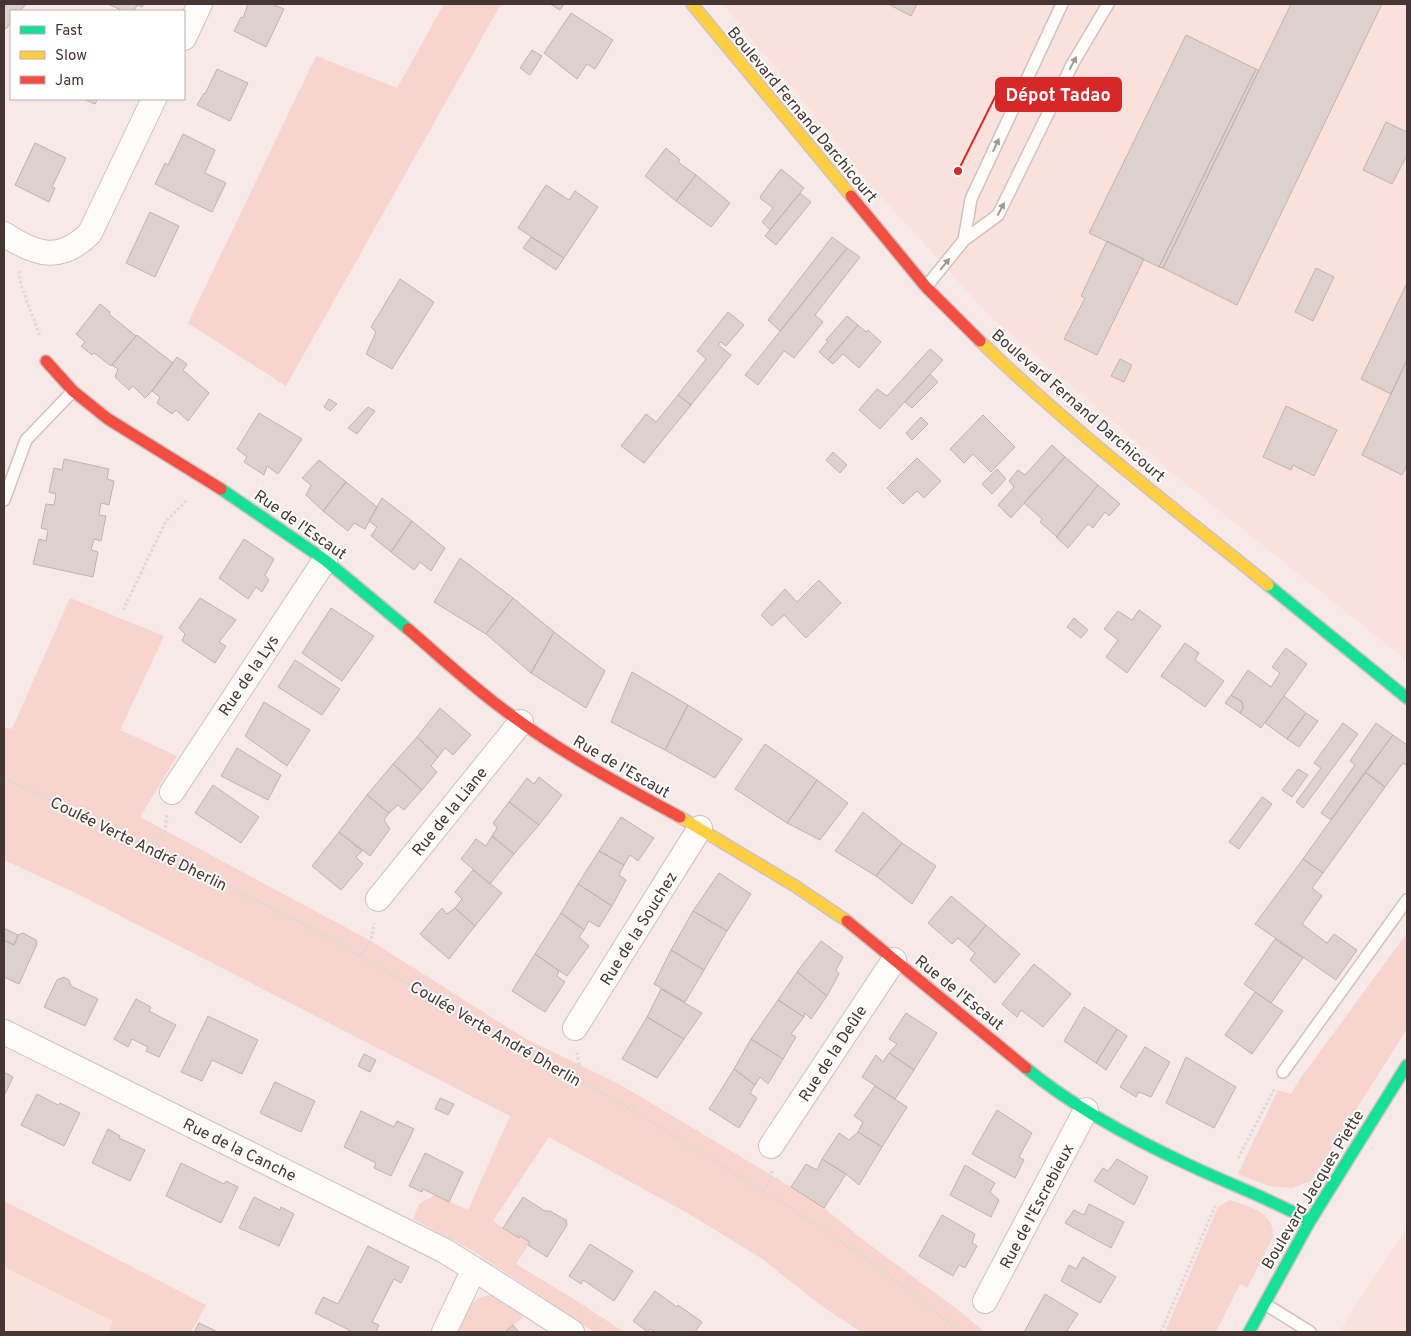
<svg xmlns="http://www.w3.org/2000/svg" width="1411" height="1336" font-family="Overpass,sans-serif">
<rect width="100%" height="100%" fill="#f6e9e7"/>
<path fill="#fbe1dc" d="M723 4H1407V661L1165 467 987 313 886 202Z
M4 1201 206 1305 191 1332H4Z
M1407 1227V1332H1339L1369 1285Z"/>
<path fill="#f7d4ce" d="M444 4H501L286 386 188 323 316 56 397 88Z
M70 598 164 636 120 730 177 756 140 817 371 941 526 1039 619 1084 791 1187 824 1208 862 1239 958 1310 985 1332H861L823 1307 761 1258 689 1214 549 1137 493 1221 519 1238 520 1236 530 1242 516 1264 577 1301 624 1332H594L473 1251 413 1219 419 1204 435 1195 468 1210 510 1116 76 893 4 860V727L12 729Z
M1407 933V1029L1311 1181 1292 1188 1269 1186 1238 1174 1278 1090 1291 1094 1300 1079Z
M1230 1200C1251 1208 1274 1211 1273 1237L1247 1288 1240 1284 1216 1332H1165L1218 1207Z
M4 1201 206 1305 191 1332H108L113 1321 4 1267Z
M488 1295 499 1296 526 1315 505 1332H454C464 1314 467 1301 488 1295Z"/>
<path fill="#ddd1ce" stroke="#c0b4b2" d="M4 4H26L20 11H11V22L6 29 4 28Z
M108 4H144L142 7 137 5 134 11H123Z
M248 4H272L284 9 266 47 234 31 241 17 243 18Z
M550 4H564L560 10Z
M888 4H917L911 16Z
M1291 4H1382L1237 305 1163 268Z
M571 13 613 40 595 69 587 64 577 79 544 53Z
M1186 35 1256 69 1159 267 1089 233Z
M532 50 542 56 530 75 520 68Z
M217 69 248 83 230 121 197 105 204 93 205 94Z
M1256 69 1259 70 1163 268 1159 267Z
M83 99H98L95 104Z
M1386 122 1407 132V155L1392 184 1363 170Z
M183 134 215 150 205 173 226 183 212 212 155 184 165 163 168 165Z
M35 143 66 158 52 187 55 188 49 202 15 185Z
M666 148 680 160 678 162 696 175 676 201 645 176Z
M781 169 804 188 770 230 762 222 773 208 760 198 761 195Z
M696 175 730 203 711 227 676 201Z
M546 185 569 200 575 191 598 207 564 258 518 228Z
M800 193 811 202 776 245 765 236Z
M150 212 179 226 155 277 126 263Z
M531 237 564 258 556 270 523 248Z
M832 237 847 248 780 331 768 320Z
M1107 241 1144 259 1097 355 1064 339 1085 298 1081 296Z
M847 248 860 257 815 315 823 322 794 358 784 351 758 385 745 375Z
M1316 268 1334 277 1313 321 1295 312Z
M400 279 434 302 392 369 366 354 376 332 371 327Z
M1407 283V360L1391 394 1361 379Z
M100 304 110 312 109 314 136 336 111 366 94 353 92 355 81 346 85 342 76 334Z
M728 312 744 325 726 346 721 342 718 345 731 355 691 405 678 395 706 359 697 351Z
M847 316 858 325 828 360 819 352 828 341 826 340Z
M858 325 866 332 868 330 881 342 859 368 843 354 833 364 828 360Z
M137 335 173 363 152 391 145 398 133 386 129 390 115 377 118 369 112 365Z
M930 349 943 360 880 429 859 410 877 389 887 396Z
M177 357 187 364 183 370 209 393 188 421 176 410 172 414 157 403 160 397 152 391Z
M1120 359 1132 365 1124 382 1111 376Z
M1407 360V465L1402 475 1362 455Z
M930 374 938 382 912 408 905 402Z
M678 395 691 405 644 463 621 446 646 414 656 422Z
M329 399 337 404 330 411 324 407Z
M1286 406 1337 430 1314 476 1293 465 1291 470 1263 457Z
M368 407 375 411 357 434 348 428Z
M259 413 302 439 278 474 267 466 264 475 244 462 247 457 237 449Z
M983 415 1015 447 991 472 973 454 964 463 950 449Z
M921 417 928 424 912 440 906 433Z
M1052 445 1065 457 1011 518 998 505 1014 487 1009 481 1018 470 1025 475Z
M833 452 847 465 840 473 826 460Z
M1065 457 1098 485 1057 537 1040 522 1042 519 1024 503Z
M917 458 941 481 924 498 917 491 903 504 887 488Z
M64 459 109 469 107 479 114 481 109 505 101 503 99 515 106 516 101 541 94 539 91 550 98 552 93 577 33 564 39 539 46 541 48 530 41 528 46 504 54 505 56 494 49 492 54 468 62 470Z
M319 460 346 482 323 511 306 495 311 485 302 478Z
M997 469 1006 479 992 494 982 484Z
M346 482 377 507 365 529 354 523 348 531 323 511Z
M1098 485 1120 504 1109 516 1105 512 1093 528 1088 524 1068 548 1056 537Z
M382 498 412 521 391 552 371 536 377 527 369 521Z
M412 521 445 548 431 571 420 562 414 570 391 552Z
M244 539 274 559 265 575 269 580 262 592 256 587 248 599 219 578Z
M460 558 513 598 486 634 434 602Z
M819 580 841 603 806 638 784 615 772 626 761 615 785 589 797 602Z
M200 598 236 620 219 642 226 646 215 663 182 641 185 634 179 628Z
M513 598 554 632 531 673 486 634Z
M331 608 374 636 342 681 302 653Z
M1139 610 1161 626 1127 673 1106 657 1118 640 1104 629 1118 611 1132 620Z
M1074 618 1088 630 1081 638 1067 627Z
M554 632 605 671 586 708 531 673Z
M1185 643 1199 653 1195 660 1224 681 1205 707 1161 676Z
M1286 648 1307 664 1261 728 1240 713 1243 708 1242 702 1231 695 1248 670 1271 687 1280 673 1272 667Z
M295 660 340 689 322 715 278 687Z
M632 672 688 705 665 750 611 722Z
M1231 695 1242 702 1243 708 1240 713 1225 703Z
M1284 696 1306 713 1287 739 1265 723Z
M264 702 310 730 287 766 245 736Z
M688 705 742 739 715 778 665 750Z
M440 708 471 735 453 755 445 748 438 757 417 737Z
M1306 713 1318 721 1299 747 1287 739Z
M1343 723 1358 734 1303 808 1296 802 1321 768 1314 763Z
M1376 723 1393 735 1331 820 1321 813 1355 765 1350 761Z
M1393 735 1407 745V763L1406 765 1403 763 1385 787 1365 772Z
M417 737 438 757 431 766 437 772 422 790 393 764Z
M765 744 817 780 787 823 735 789Z
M237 748 281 775 268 800 221 776Z
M393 764 422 790 404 810 398 805 389 813 367 795Z
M1298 769 1308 775 1292 797 1282 790Z
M1365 772 1385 787 1323 873 1303 859Z
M539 777 562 795 539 825 509 802 527 778 534 784Z
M817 780 848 803 820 840 787 823Z
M213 785 259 817 241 843 195 813Z
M367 795 389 813 384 820 390 829 370 856 339 832Z
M1262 797 1272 804 1239 849 1229 842Z
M509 802 539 825 514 854 492 836 497 828 493 823Z
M863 812 902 843 876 876 835 851Z
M621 817 654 838 638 861 630 855 624 865 599 851Z
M339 832 362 851 356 857 363 864 341 890 312 866Z
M492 836 514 854 490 884 461 859 476 839 486 846Z
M902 843 936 866 912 904 876 876Z
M599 851 624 865 619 875 626 880 612 906 578 884Z
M1303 859 1323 873 1312 888 1322 896 1302 924 1327 943 1334 934 1357 950 1336 980 1255 924Z
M473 870 502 893 475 926 455 908 462 899 455 892Z
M719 873 751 894 727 931 693 911Z
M578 884 612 906 599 927 589 921 584 930 561 913Z
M951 896 986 925 968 947 958 938 952 944 928 923Z
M442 908 447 914 455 908 475 926 449 959 420 934Z
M693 911 727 931 704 970 671 950Z
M561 913 584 930 579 937 589 946 567 976 535 954Z
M986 925 1020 954 995 983 970 960 975 953 968 947Z
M4 928 18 935 14 945 4 940Z
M23 933 36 940 37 944 19 984 4 977V940L14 945 18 935Z
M1275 939 1303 958 1271 1003 1244 984Z
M821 941 843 957 836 970 839 974 827 996 797 972Z
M671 950 704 970 685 1002 654 984Z
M535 954 559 971 557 976 565 982 545 1012 512 991Z
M1034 964 1071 994 1043 1027 1021 1010 1017 1017 1002 1004Z
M797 972 827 996 811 1019 805 1013 804 1017 778 1000Z
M64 977 69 980 71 986 98 999 85 1026 44 1007 57 980Z
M661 989 702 1013 684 1039 647 1017Z
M1255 992 1283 1011 1252 1054 1225 1035Z
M136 999 151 1007 149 1011 176 1025 159 1057 146 1051 148 1047 132 1039 128 1047 114 1039Z
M778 1000 804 1017 791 1034 796 1037 783 1059 751 1039Z
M1084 1007 1117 1029 1096 1063 1064 1041Z
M906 1013 937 1033 914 1070 889 1053 897 1044 889 1039Z
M208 1016 258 1040 242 1074 212 1060 202 1081 181 1072Z
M647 1017 684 1039 657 1078 622 1059Z
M1117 1029 1127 1036 1106 1070 1096 1063Z
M751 1039 783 1059 768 1084 760 1077 755 1085 734 1069Z
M1145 1047 1170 1062 1151 1097 1139 1092 1136 1097 1120 1087Z
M889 1053 914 1070 895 1099 862 1077 876 1055 883 1062Z
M364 1054 376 1060 370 1072 358 1066Z
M1186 1057 1236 1087 1214 1128 1166 1103Z
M734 1069 755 1085 750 1093 757 1098 739 1128 709 1109Z
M4 1072 13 1077 4 1096Z
M275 1082 315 1101 301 1132 260 1113Z
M875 1086 907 1107 882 1147 858 1132 863 1122 854 1116Z
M37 1094 58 1105 60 1103 80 1113 64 1146 21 1125Z
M440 1098 454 1104 448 1115 435 1109Z
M997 1110 1032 1133 1019 1157 1024 1160 1015 1178 972 1154Z
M361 1111 394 1127 397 1121 414 1129 391 1176 374 1168 376 1163 344 1147Z
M108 1129 120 1136 119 1138 145 1150 130 1181 92 1163Z
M858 1132 882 1147 859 1185 846 1174 822 1159 839 1133 849 1140Z
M425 1153 463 1172 449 1202 423 1189 422 1192 409 1186Z
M822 1159 846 1174 824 1208 791 1187 806 1164 817 1170Z
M1117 1159 1148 1177 1134 1205 1094 1181 1103 1168 1108 1171Z
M181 1163 224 1184 226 1181 238 1187 221 1223 166 1196Z
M965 1165 995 1183 990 1192 999 1200 991 1217 950 1195Z
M254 1197 280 1210 281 1207 294 1214 279 1246 239 1228Z
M523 1197 545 1211H550L566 1220 567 1225 547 1257 528 1245 530 1242 520 1236 519 1238 503 1228Z
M1089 1204 1124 1222 1111 1248 1065 1223 1074 1210 1084 1215Z
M942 1215 975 1234 972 1243 977 1246 965 1268 959 1265 953 1276 919 1256Z
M590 1244 633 1271 614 1301 583 1280 581 1284 569 1276Z
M368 1246 409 1267 401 1283 394 1279 372 1322 379 1325 376 1332H353L315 1313 323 1297 338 1304Z
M1083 1257 1116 1277 1100 1303 1061 1281 1069 1265 1076 1269Z
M655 1291 677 1307 678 1305 702 1322 695 1332H656L650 1329 648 1332 633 1321Z
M1045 1294 1078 1314 1066 1332H1024Z
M199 1323 218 1332H194Z
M513 1325 519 1332H505Z"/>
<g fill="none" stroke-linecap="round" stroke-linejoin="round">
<g stroke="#cfc2c0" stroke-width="14">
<path id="lane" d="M964 240 971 199 1062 4
M926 287 964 240 998 215 1073 63 1108 4
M4 500 26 440 73 391
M1283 1072 1407 900
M1265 1304 1310 1332"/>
</g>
<g stroke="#cfc2c0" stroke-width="26">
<path id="street" d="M184 38 200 4
M4 234C36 255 60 263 90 233L154 99
M172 792 325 560
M378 899 521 722
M575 1028 700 828
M4 1032 443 1250 474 1269
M771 1146 894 960
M985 1301 1086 1110
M444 1332 474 1269 572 1332"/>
</g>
<g stroke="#cfc2c0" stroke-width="14">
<path id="fast" d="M221 489 325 560 408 629
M1268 585 1407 698
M1026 1068C1071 1105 1135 1140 1189 1165 1229 1184 1271 1199 1310 1221
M1249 1332 1310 1221 1407 1065"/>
</g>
<g stroke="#cfc2c0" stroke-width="14">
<path id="slow" d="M692 4 851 196
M980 341C1070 429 1171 506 1268 585
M680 817 795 886 847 921"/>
</g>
<g stroke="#cfc2c0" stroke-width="14">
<path id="jam" d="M851 196 926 287 980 341
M46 361 73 391 108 419 221 489
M408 629C437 654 465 680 495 703 552 748 616 782 680 817
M847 921 1026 1068"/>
</g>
<path stroke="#dcd9d8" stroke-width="3" stroke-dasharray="2.5 2.5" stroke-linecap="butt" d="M19 271 21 285 40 336
M123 610 166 521 188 499
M4 778 153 849 317 931 549 1065 623 1104 816 1224 869 1261 962 1332
M153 849 165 831 167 815
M360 955 371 941 374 923
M572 1078 579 1064 577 1052
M1238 1158 1275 1088
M763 1191 772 1176V1169
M598 1327 605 1332
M1161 1332 1216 1204"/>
<use href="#lane" stroke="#fefcfb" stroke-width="11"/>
<use href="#street" stroke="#fefcfb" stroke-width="24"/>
<use href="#fast" stroke="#16e098" stroke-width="11"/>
<use href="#slow" stroke="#ffcf43" stroke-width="11"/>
<use href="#jam" stroke="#f24e42" stroke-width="11"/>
</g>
<defs><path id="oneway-solid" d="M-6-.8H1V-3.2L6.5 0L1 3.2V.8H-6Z" transform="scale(1.25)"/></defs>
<g fill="#a29997">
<use href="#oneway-solid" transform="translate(1073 63) rotate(-62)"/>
<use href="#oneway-solid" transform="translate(996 145) rotate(-65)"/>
<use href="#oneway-solid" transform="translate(1001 209) rotate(-62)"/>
<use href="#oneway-solid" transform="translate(945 264) rotate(-51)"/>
</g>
<g text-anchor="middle" stroke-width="4" stroke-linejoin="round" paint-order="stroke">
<g font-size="16" fill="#453633" stroke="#fff">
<text transform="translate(803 114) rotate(50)" y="6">Boulevard Fernand Darchicourt</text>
<text transform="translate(1079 405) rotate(41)" y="6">Boulevard Fernand Darchicourt</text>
<text transform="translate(301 524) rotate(35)" y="6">Rue de l'Escaut</text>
<text transform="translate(248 675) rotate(-56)" y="6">Rue de la Lys</text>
<text transform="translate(622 766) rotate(30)" y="6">Rue de l'Escaut</text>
<text transform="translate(449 811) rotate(-51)" y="6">Rue de la Liane</text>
<text transform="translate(139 843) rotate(26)" y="6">Coulée Verte André Dherlin</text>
<text transform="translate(638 928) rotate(-58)" y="6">Rue de la Souchez</text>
<text transform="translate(960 992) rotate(39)" y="6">Rue de l'Escaut</text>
<text transform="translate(496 1033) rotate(30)" y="6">Coulée Verte André Dherlin</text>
<text transform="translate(832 1053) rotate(-57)" y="6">Rue de la Deûle</text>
<text transform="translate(240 1149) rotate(26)" y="6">Rue de la Canche</text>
<text transform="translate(1312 1189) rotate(-59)" y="6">Boulevard Jacques Piette</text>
<text transform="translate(1036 1206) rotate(-62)" y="6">Rue de l'Escrebieux</text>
</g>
</g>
<path fill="none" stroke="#d62828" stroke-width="2" d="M958 171L996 95"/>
<circle fill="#d62828" stroke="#fff" stroke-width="2" cx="958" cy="171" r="5"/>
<rect fill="#d62828" stroke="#d62828" stroke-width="2" x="996" y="78" width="125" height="33" rx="5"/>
<g font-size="18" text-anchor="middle" font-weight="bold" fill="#fff">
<text x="1058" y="101">Dépot Tadao</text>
</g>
<rect width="1411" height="1336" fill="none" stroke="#453633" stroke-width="10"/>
<rect x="10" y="10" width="175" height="90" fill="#ffffff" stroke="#b5afad"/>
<rect x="20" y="26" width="25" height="8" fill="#16e098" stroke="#b5afad"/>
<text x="55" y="35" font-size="15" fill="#453633">Fast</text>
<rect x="20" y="51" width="25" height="8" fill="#ffcf43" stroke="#b5afad"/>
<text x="55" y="60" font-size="15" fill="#453633">Slow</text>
<rect x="20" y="76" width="25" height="8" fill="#f24e42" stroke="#b5afad"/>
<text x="55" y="85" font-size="15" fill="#453633">Jam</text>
</svg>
